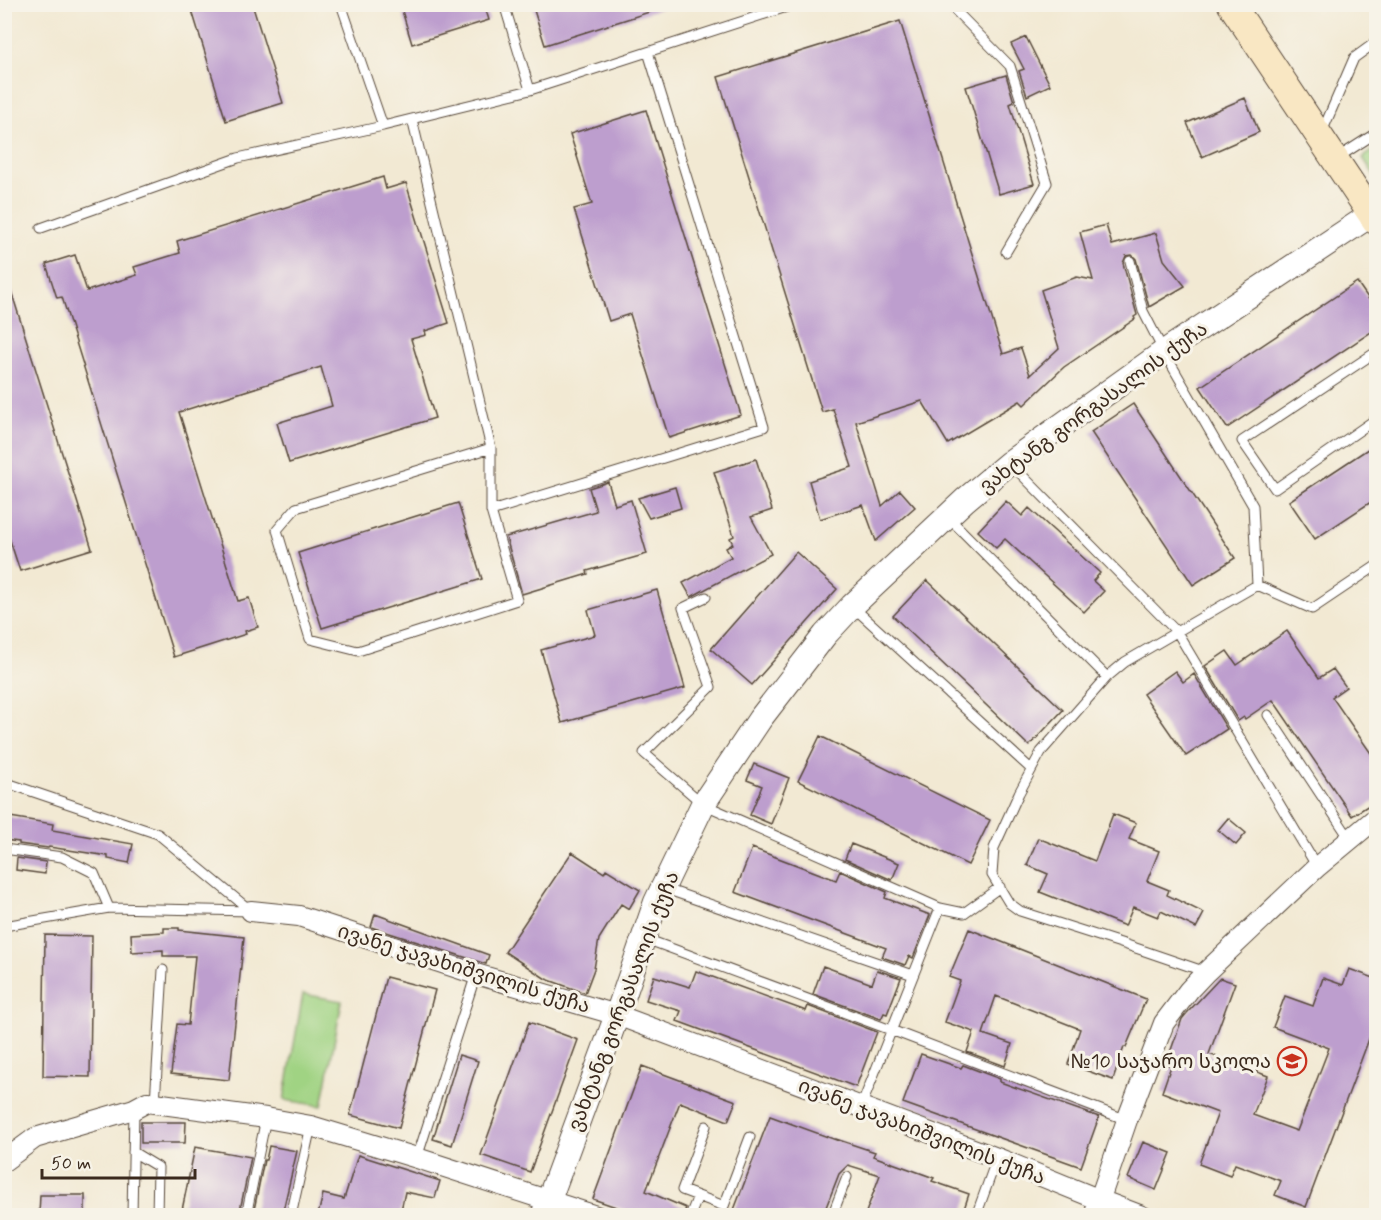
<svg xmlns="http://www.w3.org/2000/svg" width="1381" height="1220" font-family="Mynerve,'Noto Sans Georgian',sans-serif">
<rect width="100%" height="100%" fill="#f7f3e8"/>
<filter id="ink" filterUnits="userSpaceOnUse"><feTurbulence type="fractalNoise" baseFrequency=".0167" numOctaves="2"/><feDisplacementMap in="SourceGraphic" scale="12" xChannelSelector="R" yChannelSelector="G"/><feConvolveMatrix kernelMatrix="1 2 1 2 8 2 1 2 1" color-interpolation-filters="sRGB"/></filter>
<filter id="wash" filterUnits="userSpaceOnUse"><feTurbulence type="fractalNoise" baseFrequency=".008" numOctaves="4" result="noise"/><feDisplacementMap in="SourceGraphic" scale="24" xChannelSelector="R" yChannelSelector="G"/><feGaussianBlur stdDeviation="1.35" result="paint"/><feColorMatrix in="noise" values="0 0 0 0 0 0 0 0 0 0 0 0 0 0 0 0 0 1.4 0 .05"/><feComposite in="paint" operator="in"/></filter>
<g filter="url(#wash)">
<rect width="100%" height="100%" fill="#f2e9d3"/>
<path fill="#a0d383" stroke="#6e7e50" stroke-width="1.5" d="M1376 148V178L1363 158Z
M303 994 342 1001 322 1106 284 1100Z"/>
<g id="blocks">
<path fill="#bd9ece" d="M190 4H252L283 103 226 121Z
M400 4H484L489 20 412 44Z
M532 4H662V8L545 45Z
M900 21 1003 354 1021 348 1030 375 1059 348 1041 290 1077 277 1093 280 1080 232 1106 225 1112 245 1156 233 1164 260 1185 286 1149 307 1136 259 1132 255 1126 256 1123 263 1137 315 1134 317 1135 319 1064 367 1024 405 1020 401 948 444 922 401 856 422 882 506 900 490 915 507 876 541 863 505 820 519 809 481 852 467 833 409 822 412 718 77Z
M1026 37 1050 85 1027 96 1019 71 1024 69 1011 44Z
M1006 75 1014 102 1010 104 1034 184 999 194 966 87Z
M1245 98 1259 132 1202 157 1187 123Z
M646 110 741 415 669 438 630 314 609 321 574 209 592 204 570 134Z
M383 177 386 189 406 183 449 323 425 331 426 335 411 339 435 418 289 463 277 423 332 406 321 367 179 412 238 601 249 598 258 627 245 631 246 634 174 657 62 297 57 298 46 264 75 255 87 291 137 275 134 267 180 253 177 241Z
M4 281H8L92 549 20 571 4 522Z
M1357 282 1377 311V328L1227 428 1200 387Z
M1133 404 1235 558 1193 585 1091 432Z
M1377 443V498L1315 539 1289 501Z
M756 459 772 510 751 517 771 554 691 597 683 583 731 557 726 548 733 544 730 538 734 536 714 472Z
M608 482 615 505 631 500 647 554 587 571 588 574 522 594 506 537 596 511 589 488Z
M675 487 681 508 649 518 638 498Z
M1006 501 1022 516 1029 508 1100 573 1093 581 1104 591 1084 612 1005 539 996 548 978 531Z
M458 503 482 579 322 628 298 553Z
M796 552 837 589 752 685 711 649Z
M927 580 1063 710 1029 746 893 616Z
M657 590 685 688 562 723 541 650 595 635 588 610Z
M1287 631 1319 678 1333 669 1346 687 1332 697 1377 762V800L1352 816 1273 700 1245 719 1244 717 1238 721 1205 666 1227 651 1237 665Z
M1175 671 1183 682 1194 674 1227 729 1186 756 1143 694Z
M820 736 990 820 968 865 798 781Z
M754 764 789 778 771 824 750 815 762 786 747 780Z
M1113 814 1136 823 1129 839 1159 851 1147 881 1169 890 1167 895 1204 913 1196 928 1161 911 1158 917 1133 907 1125 926 1040 892 1048 874 1027 865 1038 838 1095 861Z
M4 816 53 824 52 830 133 844 129 863 108 859V856L49 847 48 848 19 844V842L4 840Z
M1228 818 1246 833 1236 845 1218 830Z
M851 844 899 863 892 880 845 859Z
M752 848 836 880 840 871 887 892 885 898 930 915 913 958 909 956 905 965 882 957 886 948 735 892Z
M572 852 604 873 606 869 640 890 629 909 621 904 599 939 594 969 585 993 546 979 505 952Z
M17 858 46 862 45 874 16 870Z
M375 914 489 955 486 964 371 927Z
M164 928H179V930L244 937 229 1080 171 1074 177 1024 188 1025 195 956H163V950L132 952 131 934 164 932Z
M969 929 1146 999 1126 1047H1124L1113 1080 1068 1064 1080 1029 996 996 983 1034 1012 1044 1005 1066 967 1052 974 1032 945 1022 960 981 949 977Z
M45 935 92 936 90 1077 43 1076Z
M823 966 872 984 877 970 901 978 887 1014 884 1013 881 1019 813 994Z
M1349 969 1377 979V1033L1372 1031 1306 1207 1275 1195 1281 1181 1235 1164 1230 1176 1199 1164 1218 1113 1162 1092 1171 1066 1166 1064 1182 1019 1187 1013 1220 978 1235 983 1209 1054 1268 1076 1253 1115 1297 1131 1329 1048 1273 1027 1285 996 1313 1006 1323 978 1343 985Z
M696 971 806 1011 808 1006 877 1032 856 1087 677 1021 681 1011 646 1000 654 976 690 987Z
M386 977 435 990 399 1128 350 1115Z
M529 1022 578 1040 530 1172 481 1155Z
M921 1054 961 1068 963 1065 1000 1079V1082L1099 1117 1081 1167 903 1103Z
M459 1055 478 1061 452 1145 433 1139Z
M642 1066 736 1101 728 1121 680 1102 646 1191 686 1208 683 1215H639L593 1199Z
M770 1116 836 1140V1139L875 1152 873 1156 934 1178 932 1181 969 1194 962 1215H865L880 1175 848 1165 839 1174 823 1215H732Z
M141 1122H186L185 1143H141Z
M1143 1142 1171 1153 1156 1190 1128 1178Z
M269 1146 297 1151 282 1215H253L264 1160H266Z
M195 1147 251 1157 239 1215H181Z
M358 1155 440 1181 435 1198 405 1192 400 1215H318L323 1194 344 1199Z
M40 1195H85V1215H39Z"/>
</g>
</g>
<g filter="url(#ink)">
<use href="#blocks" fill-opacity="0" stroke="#564739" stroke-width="1.5"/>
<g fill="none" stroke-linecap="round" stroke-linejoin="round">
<g stroke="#564739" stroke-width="11">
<path id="service" d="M341 4 383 126 530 90 796 4
M504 4 530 90
M949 4 1010 66 1047 183 1006 252
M412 119 491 448V511L517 600 358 651 310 639 277 530 296 508 491 448
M1322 132 1354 58 1376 42
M1337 158 1376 133
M41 228 238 158 383 126
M1130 261 1143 311 1164 352 1253 506 1257 585 1125 662 1107 677 1041 752 1019 793 994 848 992 875 1009 903 1020 911 1127 945 1206 972
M1376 352 1242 441 1275 489 1376 419
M1011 464 1177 632 1317 867
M491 511 764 427 648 52
M948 517 1107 677
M1257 585 1312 609 1376 566
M706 597 683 608 711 687 644 753 703 804 940 908 964 913 1000 887
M852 606 1031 769
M1268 715 1350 839
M4 782 158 834 251 911
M4 849 62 857 94 873 109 908
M663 888 913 975
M4 926 109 908 251 911
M646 939 891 1030 1127 1120
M155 1103 163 970
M861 1107 940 908
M133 1152 158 1167 157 1216
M417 1158 476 974
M698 1196 724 1206 750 1137
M132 1216 134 1109
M246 1216 266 1118
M291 1216 311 1126
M690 1216 698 1196 682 1190 706 1126
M832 1216 847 1177
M976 1216 997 1158"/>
</g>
<g stroke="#564739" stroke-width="22">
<path id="minor" d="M251 911 299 916 476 974 617 1015 997 1158 1100 1200 1142 1216
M4 1161 35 1138 134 1109 147 1102 266 1118 311 1126 417 1158 596 1216
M1094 1216 1127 1120 1164 1023 1189 990 1206 972 1317 867 1376 818"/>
</g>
<g stroke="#564739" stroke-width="26">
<path id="tertiary" d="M543 1216 617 1015 656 902 703 804 760 719 825 635 852 606 965 500 1009 463 1164 352 1372 214"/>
</g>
<g stroke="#564739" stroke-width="29">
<path id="secondary" d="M1231 4 1376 221"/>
</g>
<use href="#service" stroke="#fff" stroke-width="9"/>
<use href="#minor" stroke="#fff" stroke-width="20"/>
<use href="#tertiary" stroke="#fff" stroke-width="24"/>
<use href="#secondary" stroke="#f9e7c3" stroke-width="27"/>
</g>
</g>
<defs>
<g id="school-ring" transform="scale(1.5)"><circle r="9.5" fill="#f7f3e8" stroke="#c8321e" stroke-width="1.5"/><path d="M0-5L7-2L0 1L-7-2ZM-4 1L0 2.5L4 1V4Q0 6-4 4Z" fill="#c8321e"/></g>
</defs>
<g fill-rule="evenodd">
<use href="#school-ring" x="1292" y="1061"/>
</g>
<g text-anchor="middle" stroke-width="6" stroke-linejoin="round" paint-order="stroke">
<g font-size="20" fill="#3b2a1e" stroke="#f7f3e8">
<text transform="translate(1093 407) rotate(-36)" y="7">ვახტანგ გორგასალის ქუჩა</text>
<text transform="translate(464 968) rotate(17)" y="7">ივანე ჯავახიშვილის ქუჩა</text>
<text transform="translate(623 1001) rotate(-69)" y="7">ვახტანგ გორგასალის ქუჩა</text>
<text transform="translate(922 1131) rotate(21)" y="7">ივანე ჯავახიშვილის ქუჩა</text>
</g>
<g font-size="20" fill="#3b2a1e" stroke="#f7f3e8" text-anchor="end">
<text x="1271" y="1068">№10 საჯარო სკოლა</text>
</g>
</g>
<rect width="1381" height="1220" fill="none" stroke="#f7f3e8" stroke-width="24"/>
<path d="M42 1169v9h153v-9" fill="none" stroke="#3b2a1e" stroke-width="3"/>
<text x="51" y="1169" font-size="18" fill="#3b2a1e" stroke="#f7f3e8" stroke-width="4.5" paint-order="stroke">50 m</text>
</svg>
